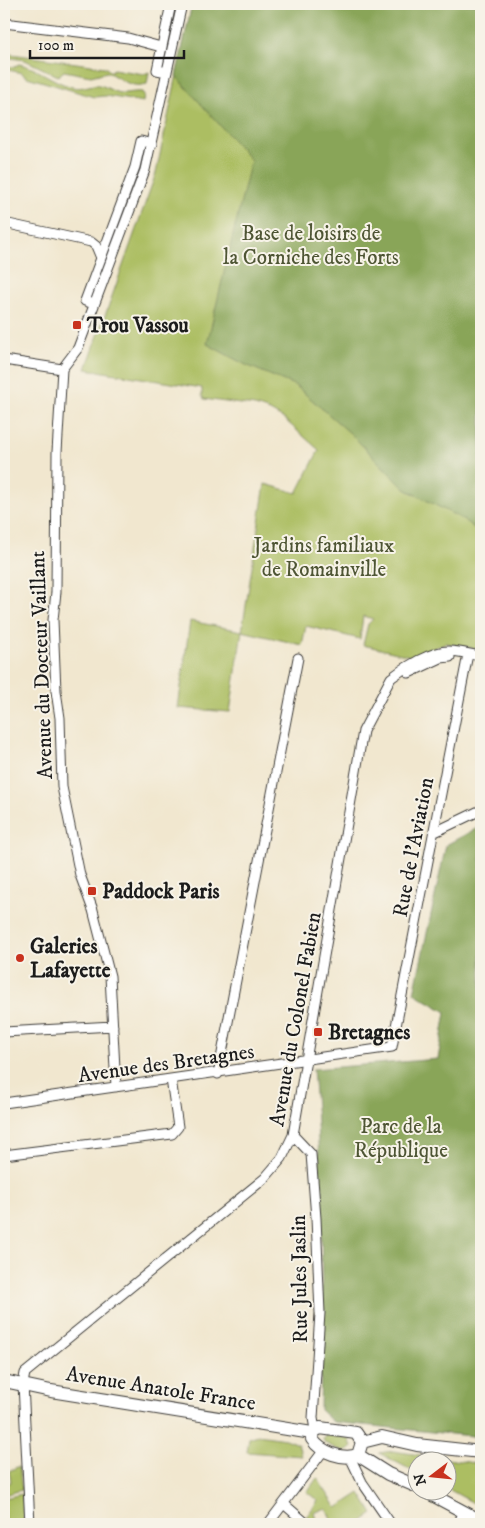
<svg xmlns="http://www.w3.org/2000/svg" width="485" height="1528" font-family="'IM FELL DW Pica',serif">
<rect width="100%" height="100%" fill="#f7f3e8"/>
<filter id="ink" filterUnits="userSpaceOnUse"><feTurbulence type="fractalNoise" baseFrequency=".02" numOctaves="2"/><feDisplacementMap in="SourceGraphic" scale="10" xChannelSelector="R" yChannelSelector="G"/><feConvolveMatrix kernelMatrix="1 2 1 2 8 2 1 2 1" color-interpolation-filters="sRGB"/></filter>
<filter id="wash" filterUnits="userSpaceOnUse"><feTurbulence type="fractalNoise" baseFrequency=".0096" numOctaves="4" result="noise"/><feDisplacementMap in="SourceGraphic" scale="20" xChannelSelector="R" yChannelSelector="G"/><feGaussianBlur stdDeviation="1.12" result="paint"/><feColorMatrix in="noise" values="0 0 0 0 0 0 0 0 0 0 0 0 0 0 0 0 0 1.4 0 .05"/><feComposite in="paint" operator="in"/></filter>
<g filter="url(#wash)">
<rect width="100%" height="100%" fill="#f1e7cf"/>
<path fill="#acbe62" stroke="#646d3f" d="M192 4H481V650L445 643 414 657 363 645 368 624 373 619 363 616 360 639 306 626 302 645 242 631 230 712 178 708 190 621 242 631 265 484 297 493 319 450 284 419 270 411 255 406 204 399 202 396V388L86 369 156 173Z
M4 53 105 67 111 72 113 69 144 74 149 72 147 84C130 89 120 78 107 72L91 76 64 71 58 76 25 60 4 57Z
M19 64C37 67 53 82 72 87 81 89 86 86 94 85 103 84 108 89 116 92 124 95 132 91 142 92L144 95 143 102 106 96 94 97 27 77 22 73 4 69V66L13 67Z
M258 1435 285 1439 298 1444 302 1456 247 1452 249 1438Z
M326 1435 349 1438 352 1447 347 1451H341L325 1443 323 1439Z
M393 1451 481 1464V1507L448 1489V1460H418L417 1473 379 1453Z
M19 1466 22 1490 4 1495V1485L11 1482 9 1471Z
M317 1478 337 1508 360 1493 373 1514 358 1524H325L332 1521 326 1508 314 1513 316 1519 311 1522 306 1517 318 1501 307 1492Z
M22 1494 24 1524H4V1498Z"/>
<path fill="#89a558" stroke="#52603a" d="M192 4H481V533L462 519 405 489 350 433 296 386 246 365 207 344 251 160 176 76Z
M481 826V1437L333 1422 320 1410C323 1296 323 1182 313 1069L438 1059 446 1012 414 993 446 845Z"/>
</g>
<g filter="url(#ink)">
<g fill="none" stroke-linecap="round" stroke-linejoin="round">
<g stroke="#3c3a37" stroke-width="11">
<path id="street" d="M4 23 128 38 161 47
M167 72 157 70 171 4
M4 223 91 242 96 246 101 258
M94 304 85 301 135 167 141 141 152 144
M4 360 62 369
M409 673 441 658 450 657
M435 832 481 810
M4 1032 113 1026
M218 1074 298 658
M116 1087 110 976 93 910 80 875 62 787 60 718 56 691 53 620 56 592 57 452 62 369 78 348 145 170 182 4
M4 1103 392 1047 468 654
M293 1135 311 1154 316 1218 320 1313 313 1418 315 1430
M4 1155 172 1134 178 1127 171 1079
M350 1457 362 1482 391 1524
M284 1504 307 1524
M30 1524 23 1384 25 1373 265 1178 282 1158 293 1135 363 731 391 678C405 667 431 651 449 651 460 651 471 655 481 656
M268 1524 324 1450
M458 1524 464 1512"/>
</g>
<g stroke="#3c3a37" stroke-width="14">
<path id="secondary" d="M4 1381 51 1391 312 1433
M320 1428 356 1433 362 1442 358 1455C343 1460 321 1453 312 1439V1433Z
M362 1442 382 1437 417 1445 481 1452
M358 1455 388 1474 418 1487
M423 1490 481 1521"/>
</g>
<use href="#street" stroke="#fff" stroke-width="9"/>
<use href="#secondary" stroke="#fff" stroke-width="12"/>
</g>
</g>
<g fill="#c8321e" stroke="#f7f3e8" stroke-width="2">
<rect x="72" y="320" width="10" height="10" rx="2.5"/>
<rect x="87" y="886" width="10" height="10" rx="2.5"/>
<circle cx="20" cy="958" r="5"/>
<rect x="313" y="1027" width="10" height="10" rx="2.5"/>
</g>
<g text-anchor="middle" stroke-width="4" stroke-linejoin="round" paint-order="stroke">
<g font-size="21" fill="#4e5534" stroke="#f7f3e8">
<text x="311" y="240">Base de loisirs de<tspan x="311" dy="24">la Corniche des Forts</tspan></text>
<text x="324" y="552">Jardins familiaux<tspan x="324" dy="24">de Romainville</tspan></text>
<text x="401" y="1133">Parc de la<tspan x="401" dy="24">République</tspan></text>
</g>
<g font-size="21" font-weight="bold" fill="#1c1c1c" stroke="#f7f3e8" text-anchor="start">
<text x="87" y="332">Trou Vassou</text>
<text x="102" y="898">Paddock Paris</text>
<text x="30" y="953">Galeries<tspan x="30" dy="24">Lafayette</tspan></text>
<text x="328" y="1039">Bretagnes</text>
</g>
<g font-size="21" fill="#1c1c1c" stroke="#f7f3e8">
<text transform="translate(41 665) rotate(-92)" y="7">Avenue du Docteur Vaillant</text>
<text transform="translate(413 847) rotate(-79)" y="7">Rue de l'Aviation</text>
<text transform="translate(295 1019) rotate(-80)" y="7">Avenue du Colonel Fabien</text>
<text transform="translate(166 1063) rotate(-8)" y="7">Avenue des Bretagnes</text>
<text transform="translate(299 1279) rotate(-91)" y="7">Rue Jules Jaslin</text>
<text transform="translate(161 1388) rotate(9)" y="7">Avenue Anatole France</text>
</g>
</g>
<rect width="485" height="1528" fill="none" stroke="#f7f3e8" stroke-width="20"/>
<g transform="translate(432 1476) rotate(254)"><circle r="24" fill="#f7f3e8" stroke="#9f9d96"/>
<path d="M0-4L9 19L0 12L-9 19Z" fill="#c8321e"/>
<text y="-8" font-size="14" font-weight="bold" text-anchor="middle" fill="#1c1c1c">N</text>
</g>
<path d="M30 50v8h154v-8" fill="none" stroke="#1c1c1c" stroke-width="2.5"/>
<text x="38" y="50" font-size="15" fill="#1c1c1c" stroke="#f7f3e8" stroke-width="4" paint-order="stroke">100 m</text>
</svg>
